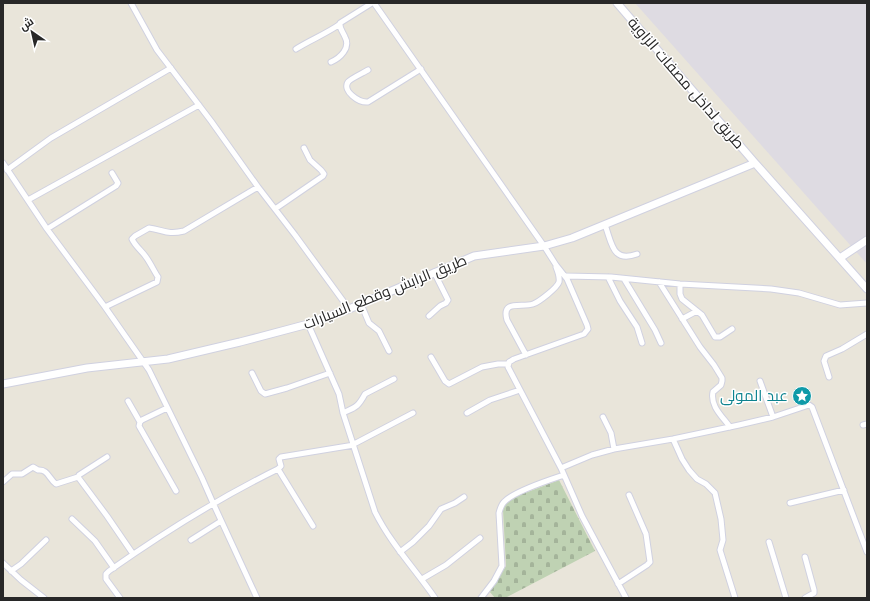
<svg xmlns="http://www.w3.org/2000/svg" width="870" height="601" font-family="Jost,Cairo,sans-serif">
<defs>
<pattern id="cemetery-stones" width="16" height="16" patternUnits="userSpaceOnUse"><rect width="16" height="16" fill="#bfd2b3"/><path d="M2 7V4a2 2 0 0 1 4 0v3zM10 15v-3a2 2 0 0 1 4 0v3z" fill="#a4b49a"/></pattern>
</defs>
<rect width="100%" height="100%" fill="#e9e5da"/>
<path fill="#dedbe2" d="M635 3H867V264Z"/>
<path fill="url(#cemetery-stones)" d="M559 480 595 551 505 598H495L489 591 506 566 503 510 506 503 517 496Z"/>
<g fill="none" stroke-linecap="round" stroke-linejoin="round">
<g stroke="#d0d1e0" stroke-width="7">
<path id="street" d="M131 3 157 50 211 121 258 187 295 235 349 309
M374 3 544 246 556 265 567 279 587 325 588 329 584 334 514 359 509 362 508 367 561 468 582 516 626 598
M296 49C310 40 326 34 340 24
M331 62C340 58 351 48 345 37 343 32 339 28 340 23L372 3
M368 70C363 73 350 79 348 82 342 91 359 103 368 102L421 69
M3 163 47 229 105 307 149 370 202 478 213 503 257 598
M7 170 51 138 171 68
M28 200 199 105
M275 209 323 176 324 174 321 170 310 160 304 148
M605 225C612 243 612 263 637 254
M47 229 116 186 118 183 112 173
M566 276 611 277 680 284 771 289 799 293 840 305 867 303
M608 277 620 301 637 327 642 343
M624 279 655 330 661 343
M659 282 700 347 714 365 722 378V381L721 385 713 392C710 406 722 416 730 427
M680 284V294L682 299 702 315 715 337H720L732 329
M361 304 369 323 379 331 389 351
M105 307 157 282 158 277C154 271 151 264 146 257 142 251 135 246 132 239L135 236 149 228C164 230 167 235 184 231L258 187
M429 316 440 306 446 303 448 300 434 272
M682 319 697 311
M308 324 339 394 343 413 375 512C391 544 415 569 435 598
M526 355 507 320C501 299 522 308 533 304 539 302 557 288 559 282 560 277 558 272 556 267
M431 357 445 381 449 384 482 367 498 364H508
M252 373 261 391 265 394 287 388 330 373
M829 377 824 361 826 356 842 349 867 334
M760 381 773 417
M128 401 140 422
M167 408 142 420 140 422 139 426 176 491
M343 413C356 407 358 407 365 394L394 379
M467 413 490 400 520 390
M603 417 611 433 614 449
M863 425 867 424
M673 439 682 459 689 470 697 479 706 484 715 493 721 519 723 540 720 550 735 598
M354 444 413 413
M107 457 79 475 78 477 107 516 133 554
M561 468 592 455 614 449 673 439 739 425 773 417 809 405 812 407 867 552
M278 469 281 466 279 459 281 457 354 445
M3 482 12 474H22L33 467 38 470C48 469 49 479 56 484L78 477
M790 503 844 490
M72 519 95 541 114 568
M191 540 221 521
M769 542 786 598
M400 552 413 542 429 526 441 509 455 503 464 497
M805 557 814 590V593L805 598
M3 563 21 580 44 598
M11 571 21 564 46 540
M422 579 446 565 480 538
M618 584 647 565 650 562 646 534 629 495
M120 598 106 579V574L109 571C163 533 219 498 278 469L313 526
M481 598 494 581 502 566 499 513C500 509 501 505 504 502 514 491 549 480 564 475"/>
</g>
<g stroke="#d0d1e0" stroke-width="9">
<path id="secondary" d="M617 3 755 163 867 289
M840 258 867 240
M3 384 87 368 168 359 240 342 308 324 349 309 474 256 544 246 572 238 755 163"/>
</g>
<use href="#street" stroke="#fff" stroke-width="5"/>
<use href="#secondary" stroke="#fff" stroke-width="7"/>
</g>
<defs>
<g id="sight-disc" transform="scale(1)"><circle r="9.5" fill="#0f9aa8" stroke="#fff"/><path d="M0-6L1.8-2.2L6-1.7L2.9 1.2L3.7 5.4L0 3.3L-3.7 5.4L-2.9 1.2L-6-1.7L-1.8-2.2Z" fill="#fff"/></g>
</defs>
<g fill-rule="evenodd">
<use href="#sight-disc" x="802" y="396"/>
</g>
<g text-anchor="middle" stroke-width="3" stroke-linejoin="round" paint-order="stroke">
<g font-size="15" fill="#282828" stroke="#fff">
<text transform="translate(686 83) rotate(49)" y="5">طريق لداخل مصفات الزاوية</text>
<text transform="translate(385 292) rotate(-22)" y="5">طريق الرابش وقطع السيارات</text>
</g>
<g font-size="15" fill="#0d838f" stroke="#fff" text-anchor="end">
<text x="788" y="401">عبد المولى</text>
</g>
</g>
<rect width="870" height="601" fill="none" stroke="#282828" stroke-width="8"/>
<g transform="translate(32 32) rotate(326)" stroke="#ffffff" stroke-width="3" paint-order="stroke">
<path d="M0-3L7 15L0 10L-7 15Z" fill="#282828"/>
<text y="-6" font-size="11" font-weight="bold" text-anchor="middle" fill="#282828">ش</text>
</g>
</svg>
